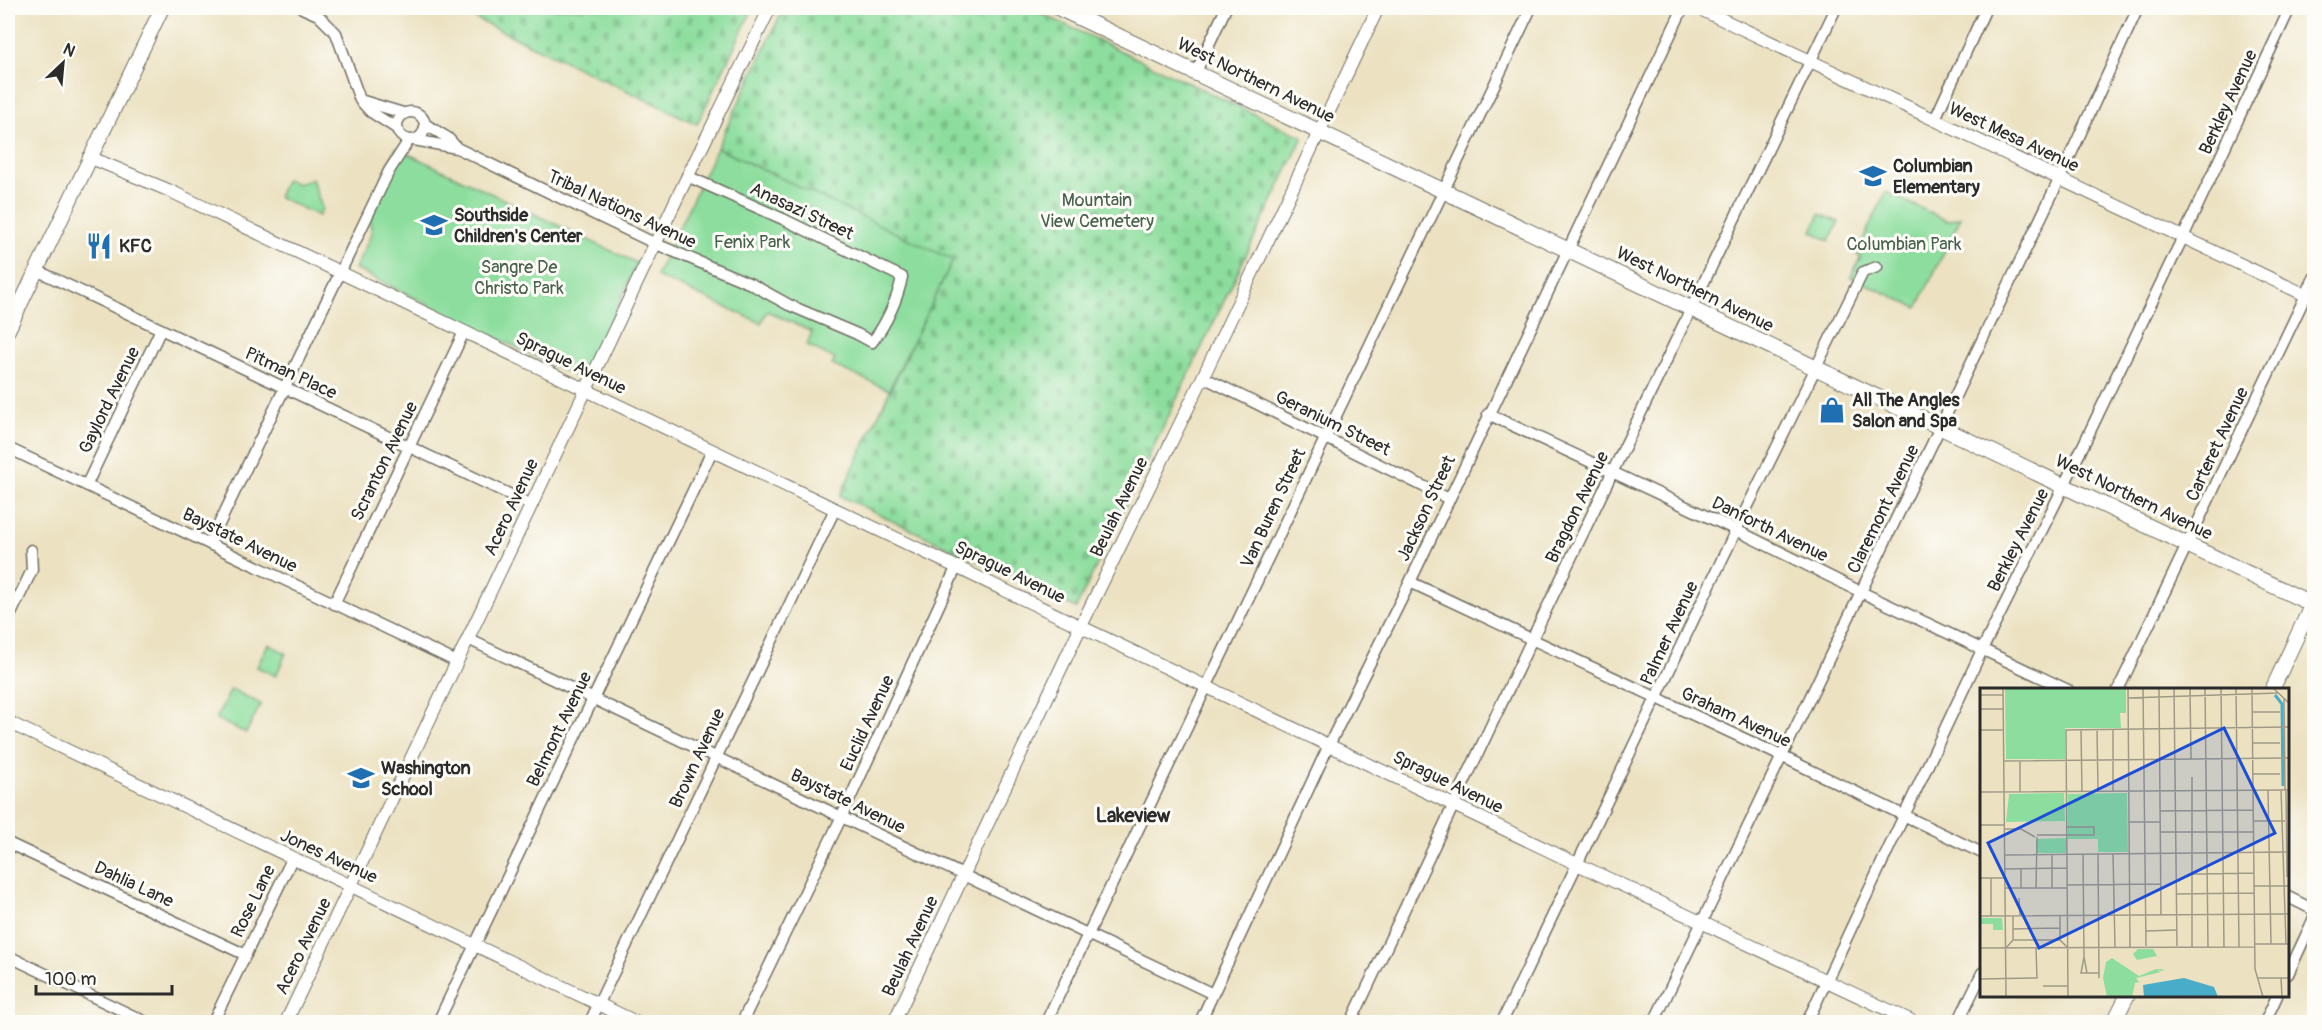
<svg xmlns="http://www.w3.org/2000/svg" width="2322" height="1030" font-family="Pangolin,sans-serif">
<defs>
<pattern id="cemetery-stones" width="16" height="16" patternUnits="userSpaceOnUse" patternTransform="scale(1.5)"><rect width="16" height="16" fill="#8dde9e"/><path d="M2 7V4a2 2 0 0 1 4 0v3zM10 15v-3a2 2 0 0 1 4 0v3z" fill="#7abf88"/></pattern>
</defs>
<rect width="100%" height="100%" fill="#fdfcf7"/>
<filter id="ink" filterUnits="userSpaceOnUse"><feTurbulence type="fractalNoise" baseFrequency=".0167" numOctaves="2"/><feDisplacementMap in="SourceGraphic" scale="12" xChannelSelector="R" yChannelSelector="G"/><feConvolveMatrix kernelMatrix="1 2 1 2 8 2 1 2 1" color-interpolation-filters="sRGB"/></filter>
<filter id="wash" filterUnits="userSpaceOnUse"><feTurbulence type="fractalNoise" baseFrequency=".008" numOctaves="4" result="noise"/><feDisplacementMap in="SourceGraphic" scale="24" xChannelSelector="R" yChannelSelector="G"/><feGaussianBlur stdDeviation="1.35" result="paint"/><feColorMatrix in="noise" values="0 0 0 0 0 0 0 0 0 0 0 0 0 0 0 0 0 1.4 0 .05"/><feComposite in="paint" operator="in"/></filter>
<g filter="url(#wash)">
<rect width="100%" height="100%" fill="#ece2c2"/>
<path fill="url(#cemetery-stones)" stroke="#5c8464" stroke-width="1.5" d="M453 8H753L697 124Z
M784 8H1030L1303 137 1076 608 840 496 952 260 717 148Z"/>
<path fill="#8dde9e" stroke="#5c8464" stroke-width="1.5" d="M396 148 637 263 586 375 579 378 355 269 372 233 368 210Z
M717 148 953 260 889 390 832 365 835 359 807 345 812 332 767 311 761 323 656 276Z
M286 179 297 184 312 179 322 208 319 216 278 197Z
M1886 192 1948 221 1961 217 1917 308 1851 277 1861 256 1856 254Z
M1820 214 1839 222 1829 241 1812 231Z
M268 644 286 653 276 676 257 667Z
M231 689 261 704 246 733 216 719Z"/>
</g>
<g filter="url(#ink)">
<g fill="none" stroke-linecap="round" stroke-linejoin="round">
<g stroke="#6f6b60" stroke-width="13">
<path id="minor" d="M302 8 318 15 336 33 360 100 371 112 396 128
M1196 72 1226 8
M360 100 403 113
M397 126a14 14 0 1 1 28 0a14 14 0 1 1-28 0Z
M1935 119 1986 8
M425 124 448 138 457 148
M414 140 457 148 656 244 751 284 789 305 857 334 872 342C886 325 898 298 902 277L783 219 687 176
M36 270 532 505
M1203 377 1449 499
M1488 414 1736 530 1861 592 2068 690
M8 448 457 662
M87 484 161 329
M210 543 389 171 409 140
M1410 582 1781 756 1982 853
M334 604 464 332
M8 620 32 570 31 550
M468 639 1213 994
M2118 690 2314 278
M8 843 246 955
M2288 897 2314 910
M8 956 146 1022
M2288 974 2314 918
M213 1022 292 859
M438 1022 712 451
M590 1022 835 509
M742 1022 842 816 957 566
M1046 1022 1531 8
M1200 1022 1329 745 1410 582 1683 8
M1351 1022 1532 639 1836 8
M1502 1022 1736 530 1863 272 1877 267
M1654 1022 2060 178 2138 8
M1807 1022 1982 650 2058 498 2183 237 2290 8
M1958 1022 1982 973
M2265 1022 2277 996"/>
</g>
<g stroke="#6f6b60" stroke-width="14">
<path id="tertiary" d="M1698 8 2314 299
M89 157 168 190 1577 864 1914 1022
M8 722 636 1022
M286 1022 677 198 770 8
M894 1022 1081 626 1203 377 1378 8"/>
</g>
<g stroke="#6f6b60" stroke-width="16">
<path id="secondary" d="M8 330 162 8
M2272 690 2312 604
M2114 1022 2127 996"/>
</g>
<g stroke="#6f6b60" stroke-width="17">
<path id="primary" d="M1059 8 2314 605"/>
</g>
<use href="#minor" stroke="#fff" stroke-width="10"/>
<use href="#tertiary" stroke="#fff" stroke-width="12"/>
<use href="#secondary" stroke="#fff" stroke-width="14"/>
<use href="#primary" stroke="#fff" stroke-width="15"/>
</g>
</g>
<defs>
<g id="school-bare" transform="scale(2.07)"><path d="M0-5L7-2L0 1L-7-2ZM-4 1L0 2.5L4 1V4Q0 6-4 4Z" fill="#1f6fb2" stroke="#fdfcf7" stroke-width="2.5" paint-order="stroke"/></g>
<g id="restaurant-bare" transform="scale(2.07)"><path d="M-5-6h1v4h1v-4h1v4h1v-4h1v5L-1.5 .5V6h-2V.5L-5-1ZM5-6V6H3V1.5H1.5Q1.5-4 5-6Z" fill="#1f6fb2" stroke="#fdfcf7" stroke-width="2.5" paint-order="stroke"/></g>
<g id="shop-bare" transform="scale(2.07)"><path d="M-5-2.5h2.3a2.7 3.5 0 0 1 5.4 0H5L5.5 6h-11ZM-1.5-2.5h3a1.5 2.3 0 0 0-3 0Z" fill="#1f6fb2" stroke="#fdfcf7" stroke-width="2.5" paint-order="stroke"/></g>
</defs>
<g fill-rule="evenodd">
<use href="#school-bare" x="1873" y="176"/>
<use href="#school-bare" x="434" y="225"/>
<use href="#restaurant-bare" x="99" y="246"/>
<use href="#shop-bare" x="1832" y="410"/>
<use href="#school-bare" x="361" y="778"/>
</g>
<g text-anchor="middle" stroke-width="6" stroke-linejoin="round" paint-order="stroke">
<g font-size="18" fill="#2b2b2b" stroke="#fdfcf7">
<text transform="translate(1256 80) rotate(26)" y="6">West Northern Avenue</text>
<text transform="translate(2228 102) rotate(-65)" y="6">Berkley Avenue</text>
<text transform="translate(2014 137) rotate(25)" y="6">West Mesa Avenue</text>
<text transform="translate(622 209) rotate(25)" y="6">Tribal Nations Avenue</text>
<text transform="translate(802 211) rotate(25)" y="6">Anasazi Street</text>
<text transform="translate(1695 289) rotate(26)" y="6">West Northern Avenue</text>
<text transform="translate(571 363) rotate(26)" y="6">Sprague Avenue</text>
<text transform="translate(291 373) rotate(25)" y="6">Pitman Place</text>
<text transform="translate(109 400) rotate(-64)" y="6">Gaylord Avenue</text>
<text transform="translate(1333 423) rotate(26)" y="6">Geranium Street</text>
<text transform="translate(2217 444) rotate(-65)" y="6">Carteret Avenue</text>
<text transform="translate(384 461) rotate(-64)" y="6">Scranton Avenue</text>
<text transform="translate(2134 497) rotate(26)" y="6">West Northern Avenue</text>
<text transform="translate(511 507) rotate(-65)" y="6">Acero Avenue</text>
<text transform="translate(1119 507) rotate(-64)" y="6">Beulah Avenue</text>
<text transform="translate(1577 507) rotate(-64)" y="6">Bragdon Avenue</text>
<text transform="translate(1273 508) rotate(-65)" y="6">Van Buren Street</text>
<text transform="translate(1426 508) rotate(-65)" y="6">Jackson Street</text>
<text transform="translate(1883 509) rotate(-64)" y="6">Claremont Avenue</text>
<text transform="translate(1770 529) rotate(26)" y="6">Danforth Avenue</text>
<text transform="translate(240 540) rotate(26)" y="6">Baystate Avenue</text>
<text transform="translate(2018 540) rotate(-63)" y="6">Berkley Avenue</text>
<text transform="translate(1010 572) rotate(26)" y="6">Sprague Avenue</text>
<text transform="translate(1669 633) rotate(-65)" y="6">Palmer Avenue</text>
<text transform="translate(1736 717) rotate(25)" y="6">Graham Avenue</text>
<text transform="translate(867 723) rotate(-65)" y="6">Euclid Avenue</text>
<text transform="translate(559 729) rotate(-64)" y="6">Belmont Avenue</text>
<text transform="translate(697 758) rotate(-65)" y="6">Brown Avenue</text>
<text transform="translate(1448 782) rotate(26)" y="6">Sprague Avenue</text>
<text transform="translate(848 801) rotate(26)" y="6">Baystate Avenue</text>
<text transform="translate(329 856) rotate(25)" y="6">Jones Avenue</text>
<text transform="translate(134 884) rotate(25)" y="6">Dahlia Lane</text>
<text transform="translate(253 901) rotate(-64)" y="6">Rose Lane</text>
<text transform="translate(303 946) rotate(-64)" y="6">Acero Avenue</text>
<text transform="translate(910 946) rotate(-65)" y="6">Beulah Avenue</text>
</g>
<g font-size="18" font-weight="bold" fill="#2b2b2b" stroke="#fdfcf7" text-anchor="start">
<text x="1893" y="172">Columbian<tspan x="1893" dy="21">Elementary</tspan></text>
<text x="454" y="221">Southside<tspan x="454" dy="21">Children's Center</tspan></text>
<text x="119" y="252">KFC</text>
<text x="1852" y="406">All The Angles<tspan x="1852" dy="21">Salon and Spa</tspan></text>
<text x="381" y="774">Washington<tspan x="381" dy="21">School</tspan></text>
</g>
<g font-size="18" fill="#48614e" stroke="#fdfcf7">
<text x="1097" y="206">Mountain<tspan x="1097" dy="21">View Cemetery</tspan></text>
<text x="752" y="248">Fenix Park</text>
<text x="1904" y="250">Columbian Park</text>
<text x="519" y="273">Sangre De<tspan x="519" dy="21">Christo Park</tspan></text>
</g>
<g font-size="20" font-weight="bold" fill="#2b2b2b" stroke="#fdfcf7">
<text x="1133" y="822">Lakeview</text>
</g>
</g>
<g transform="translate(1980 688)">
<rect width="309" height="309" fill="#ece2c2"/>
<path d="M0 230H22L23 242H13V236H0ZM158 261H173L177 268 157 272 153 266ZM132 270 159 288 176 281H182L184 283 176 282 181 284 156 290 159 294 155 295 152 309H127L123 290 126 274Z" fill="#8dde9e"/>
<path d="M147 105 148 164H118V135H88V106ZM29 106 84 105 85 133 26 134Z" fill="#8dde9e"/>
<path d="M25 0H146V25H140L141 40H85V71H26ZM118 134V151H88V135ZM86 150V165H57L56 151Z" fill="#8dde9e"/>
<path d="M204 290 234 299 238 309H164L163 297Z" fill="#49acc8"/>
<path fill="none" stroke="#49acc8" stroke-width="3" d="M295 7 302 16 303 98"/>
<path fill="none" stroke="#9f9986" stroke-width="1.5" d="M23 0 26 309M148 0 150 259M163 0 166 258M179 0 181 227M194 0 197 258M210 0 211 71M225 0 228 259M241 0 244 259M256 0 259 259M272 0 273 102M293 0 309 15M0 7H23M148 10 298 5M304 11 305 102M0 21H23M272 24H300M101 41 102 104M117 41 118 103M133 41V103M0 42H24M273 55H300M23 73 309 70M40 73V104M273 86H300M212 89V259M273 102 275 281 283 309M288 102 291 256M301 102 306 256M306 102 307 189M0 104 309 102M180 123 273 122M274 133H305M149 134H180M0 137H24M25 141H41L55 149M180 144H273M57 147H114V139H87M118 165 119 290M133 165 135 259M72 166V200M103 166 104 269 107 285M25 167 309 164M25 181 87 180M41 181V200M212 186 274 185M0 190H24M11 190V228M87 197 181 196M274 198H309M25 200H87M56 200 57 149M196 206 274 205M39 210 40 228M0 228 309 226M33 228V252M80 228V252M33 241 80 240M166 243 196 242M275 256H309M0 260 274 259M26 260 33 252H80L87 259M104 269 101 285H119M277 290H309M301 290 302 309M0 291 57 290 56 260M63 298H88M88 309 86 42 309 39"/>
<path fill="#1d4ed8" fill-opacity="0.15" stroke="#1d4ed8" stroke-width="3" d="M244 40 295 145 59 260 8 155Z"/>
<rect width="309" height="309" fill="none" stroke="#2b2b2b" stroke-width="3"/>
</g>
<rect width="2322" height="1030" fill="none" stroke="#fdfcf7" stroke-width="30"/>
<g transform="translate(63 63) rotate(26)" stroke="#fdfcf7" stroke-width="4.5" paint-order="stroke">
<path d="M0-4.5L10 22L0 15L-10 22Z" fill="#2b2b2b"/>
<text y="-9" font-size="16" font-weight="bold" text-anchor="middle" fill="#2b2b2b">N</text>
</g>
<path d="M36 985v9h136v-9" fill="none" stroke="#2b2b2b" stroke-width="3"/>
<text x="45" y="985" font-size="18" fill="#2b2b2b" stroke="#fdfcf7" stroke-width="4.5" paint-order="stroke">100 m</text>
</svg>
